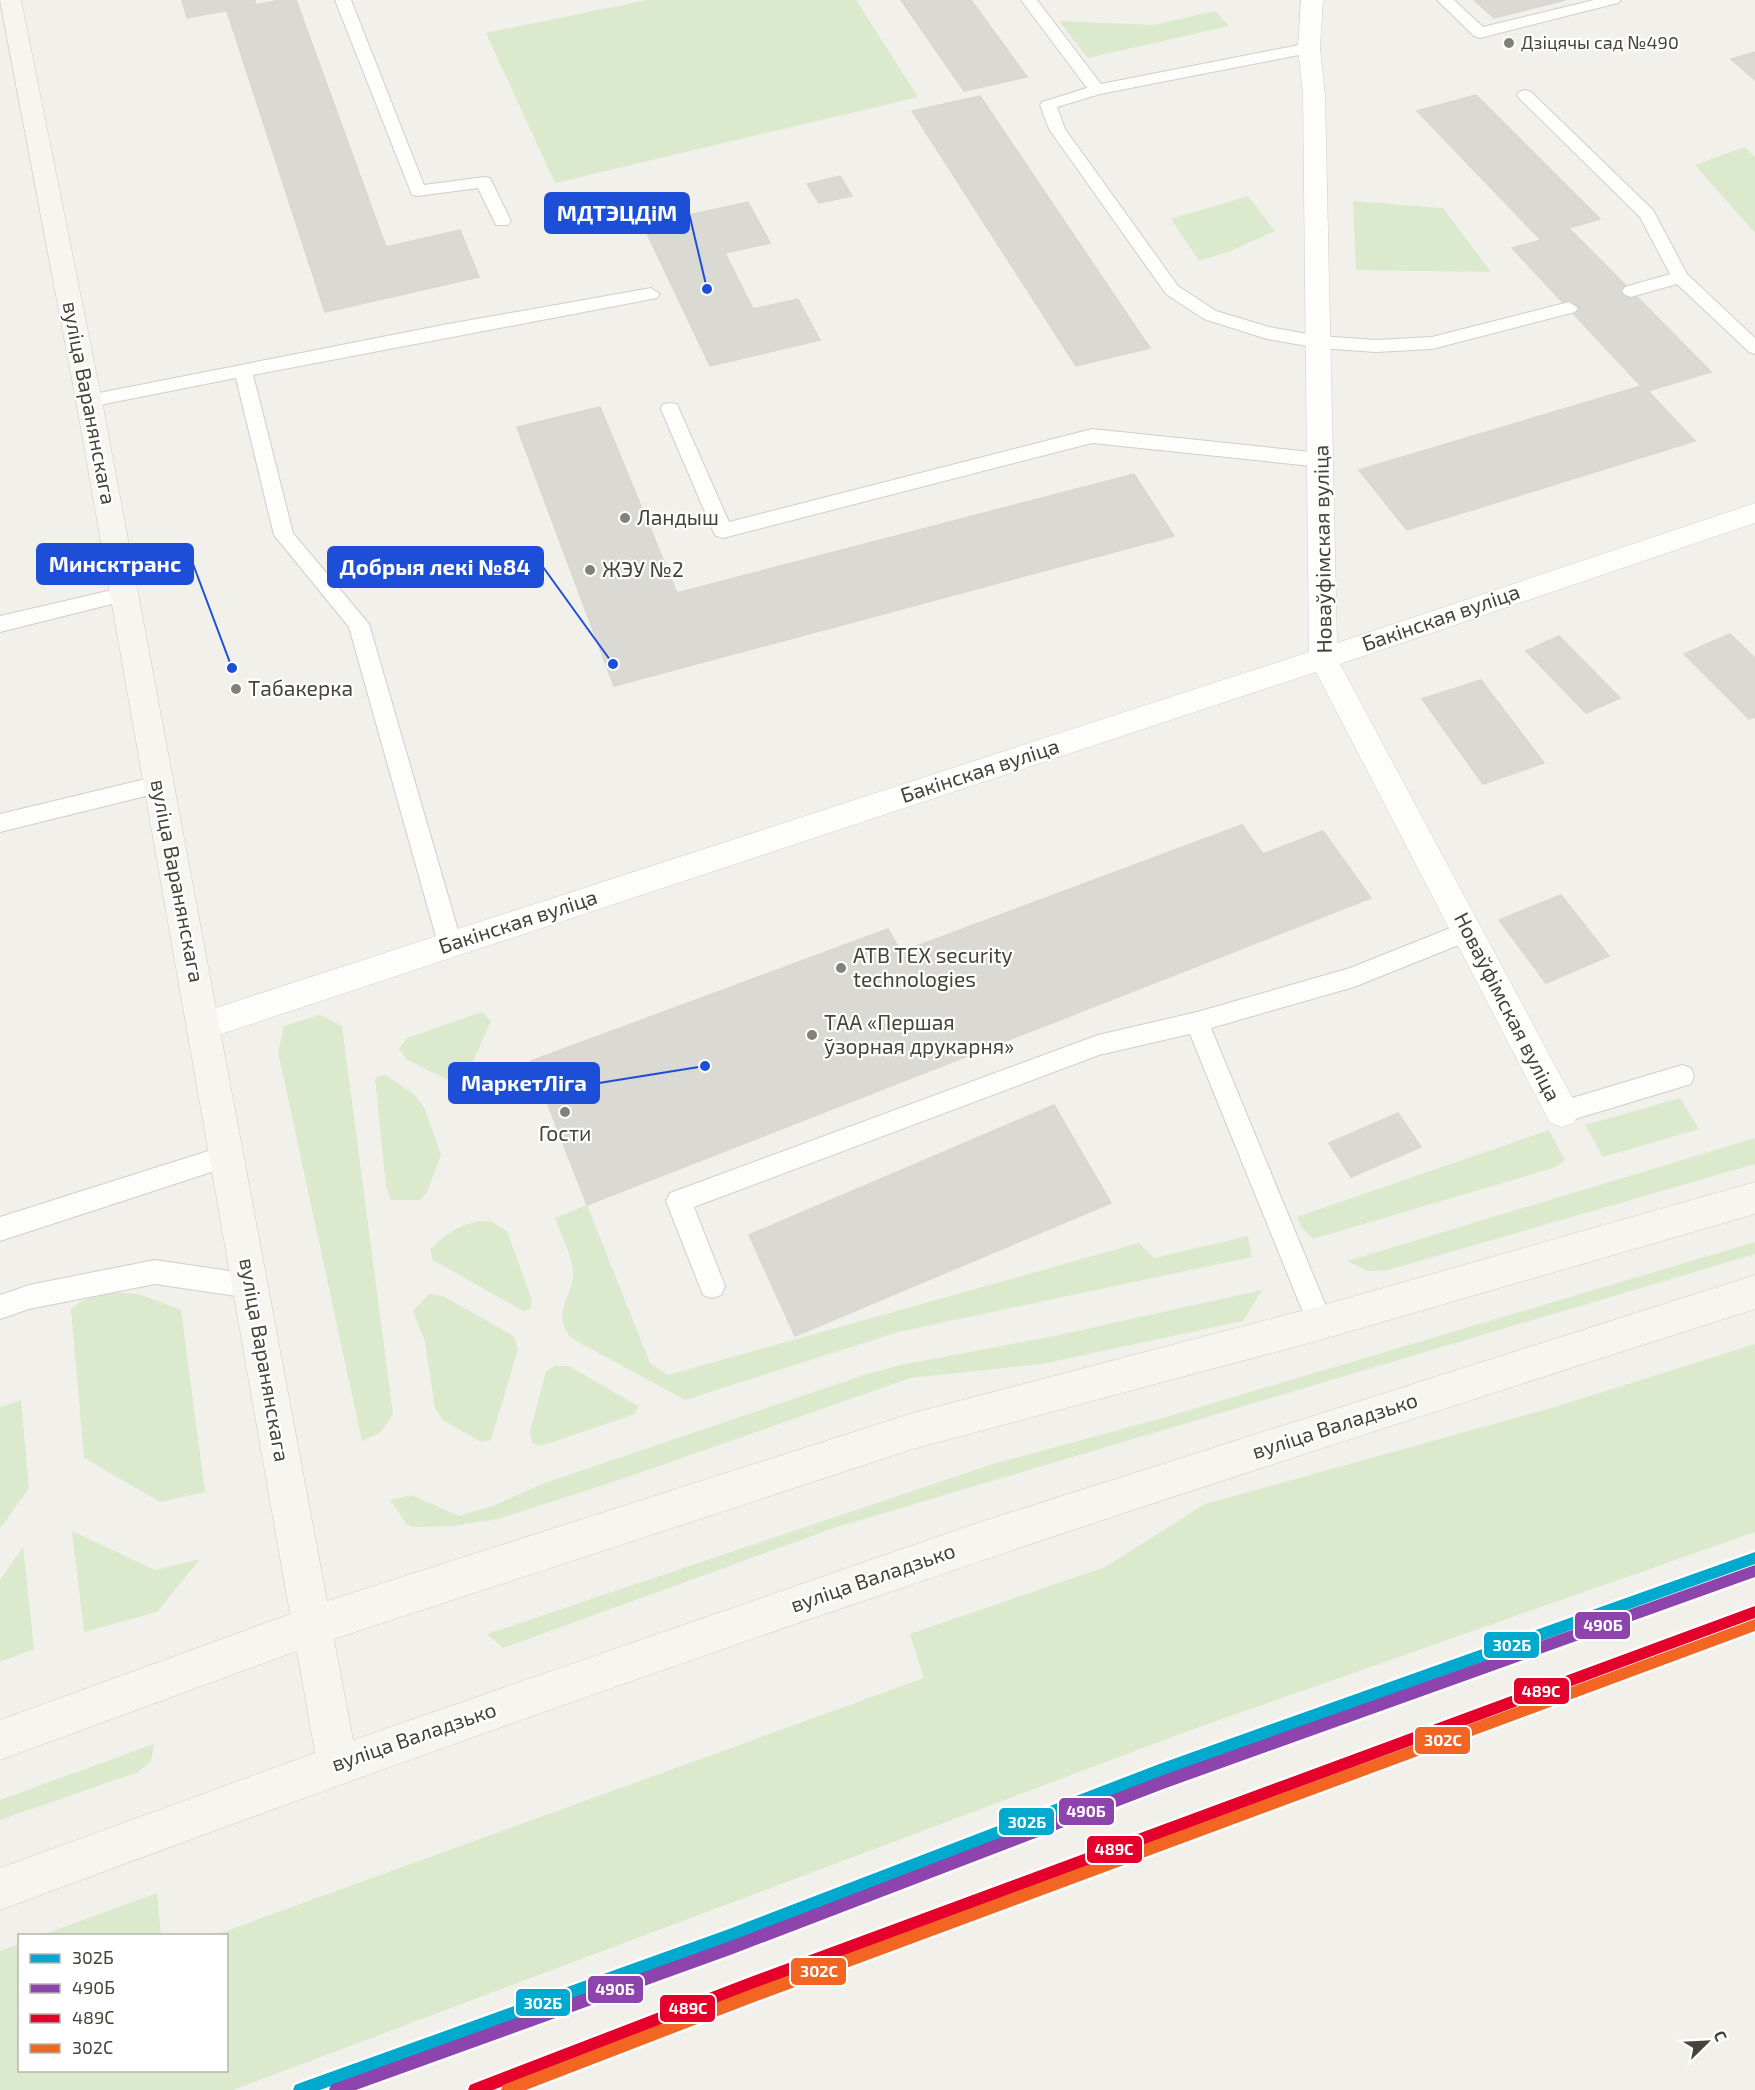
<svg xmlns="http://www.w3.org/2000/svg" width="1755" height="2090" font-family="'Exo 2',sans-serif">
<rect width="100%" height="100%" fill="#f1f0eb"/>
<path fill="#dbeacd" d="M647 0H856L918 97 555 183 486 33Z
M1215 11 1229 26 1088 58 1059 21 1153 25Z
M1744 147 1755 157V233L1695 165Z
M1248 196 1275 231 1228 252 1199 261 1171 219Z
M1353 201 1443 208 1491 272 1356 270Z
M482 1012 491 1021 470 1068 462 1078 449 1080 407 1060 399 1049 407 1038Z
M320 1015 342 1026 393 1414 381 1432 362 1441 278 1052 284 1026Z
M385 1075 414 1094 425 1109 441 1155 427 1192 420 1200H391L386 1187 375 1078Z
M1680 1098 1699 1129 1603 1157 1585 1125Z
M1549 1130 1565 1160 1556 1167 1313 1239 1302 1228 1297 1217Z
M1755 1138V1164L1388 1270 1367 1271 1347 1261Z
M587 1205 650 1363 668 1375 1139 1243 1154 1258 1248 1236 1252 1257 898 1332 685 1400 571 1338C550 1311 574 1298 573 1272 573 1258 560 1232 555 1218Z
M477 1221H490L507 1231 532 1300 530 1309 523 1311 433 1260 430 1250C445 1234 457 1227 477 1221Z
M1755 1242V1254L837 1527 503 1648 487 1634 993 1464 1163 1418Z
M1262 1290 1243 1321 1042 1364 910 1378 622 1479 498 1519 453 1526 413 1527 407 1525 390 1500 411 1495 459 1516 495 1505 542 1484 867 1374 901 1365 1059 1335Z
M110 1292 139 1294 181 1310 205 1492 160 1502 84 1458 71 1309 82 1301Z
M429 1294 443 1296 514 1336 518 1349 491 1440 481 1442 443 1420 435 1408 425 1342 413 1311Z
M1755 1344V1532L1188 1731 233 2090H0V1951L19 1944 20 2070H226V1936L215 1935 924 1678 910 1634 1105 1567 1205 1504 1555 1407Z
M555 1366H569L638 1406 635 1414 541 1446 532 1443 530 1432 546 1371Z
M21 1400 29 1488 0 1529V1407Z
M72 1531 155 1570 200 1559 157 1612 84 1632Z
M23 1547 34 1649 0 1662V1580Z
M154 1744 151 1761 138 1772 0 1820V1800Z
M157 1893 161 1935H42Z"/>
<path fill="#dad9d4" stroke="#d9d7d1" stroke-width="1.5" d="M182 0H255L256 5 187 18Z
M280 0H296L386 247 460 230 479 277 325 312 227 11Z
M901 0H971L1027 77 964 91Z
M1474 0H1565L1494 18Z
M1755 52V80L1731 59Z
M1476 95 1600 219 1569 228 1711 372 1648 391 1695 441 1407 530 1359 470 1641 386 1512 248 1541 240 1417 111Z
M980 96 1112 292 1150 348 1076 366 912 111Z
M840 176 852 196 819 203 807 184Z
M748 202 770 243 725 253 753 309 798 299 820 340 710 366 643 225Z
M600 407 677 593 1134 474 1174 536 614 686 517 427Z
M1730 634 1755 658V717L1749 719 1684 654Z
M1559 636 1620 698 1586 713 1526 651Z
M1481 680 1544 763 1483 784 1422 699Z
M1242 825 1263 854 1323 831 1371 898 587 1205 531 1061 888 929 901 952Z
M1561 895 1609 956 1546 983 1499 920Z
M1054 1105 1111 1203 795 1336 749 1235Z
M1398 1113 1421 1147 1351 1177 1329 1143Z"/>
<g fill="none" stroke-linecap="round" stroke-linejoin="round">
<g stroke="#cfcec9" stroke-width="2">
<path id="lane" d="M335 0H351L424 185 484 177 490 178 511 221 508 225H496L478 188 418 196 412 195Z
M1021 0H1037L1101 84 1309 43 1317 48 1309 53 1100 94 1057 107 1065 129 1178 286 1216 311 1269 327 1319 336 1376 340 1432 337 1569 302 1578 308 1575 312 1432 349 1376 352 1319 348 1267 339 1204 319 1166 294 1049 129 1040 105 1042 102 1087 88Z
M1437 0H1454L1483 27 1594 0H1621L1618 3 1480 38 1474 36Z
M1525 90 1531 92 1653 210 1687 274 1755 338V354L1749 352 1677 284 1631 297 1625 295 1622 291 1625 287 1670 274 1640 217 1519 98 1517 95 1519 92Z
M651 288 660 294 657 298 253 375 293 533 369 624 462 944 458 951 450 954 442 951 438 944 349 627 274 535 236 378 89 407 82 405 80 401 82 397 89 395 443 325Z
M670 403 677 404 679 409 729 522 1092 429 1321 453 1328 455 1331 460 1328 465 1321 467 1092 443 723 538 716 536 713 531 661 409 663 404Z
M125 587 132 589 135 594 132 599 0 632V616Z
M158 776 166 779 169 785 166 791 0 832V814Z
M1468 921 1476 924 1480 931 1476 938 1354 987 1211 1028 1333 1323 1329 1332 1320 1335 1311 1332 1190 1034 1099 1055 694 1207 725 1286 721 1295 712 1298 703 1295 666 1201 670 1193 1098 1035 1197 1012 1350 968Z
M1682 1065 1691 1068 1694 1076 1691 1084 1562 1123 1553 1120 1550 1112 1553 1104 1562 1101Z
M227 1145 236 1148 239 1156 236 1164 0 1241V1217Z
M155 1260 250 1274 259 1277 263 1286 259 1295 250 1298 155 1284 29 1309 0 1319V1295L29 1285Z"/>
</g>
<g stroke="#cfcec9" stroke-width="1">
<path id="street" d="M1301 0H1323L1320 48 1325 95 1337 643 1755 503V523L1340 664 1574 1101 1579 1112 1574 1123 1562 1127 1550 1123 1316 672 203 1040 191 1036 187 1026 191 1016 203 1012 1309 652 1303 95 1298 48Z"/>
</g>
<g stroke="#d0cdc2" stroke-width="1">
<path id="secondary" d="M0 0H21L102 401 327 1601 913 1413 1320 1306 1755 1182V1214L1320 1340 913 1449 334 1639 353 1740 971 1525 1755 1275V1309C1456 1405 1157 1500 860 1602 572 1700 285 1804 0 1910V1868L315 1753 297 1651 0 1760V1720L290 1614 76 401Z"/>
</g>
<use href="#lane" fill="#fdfdfc" fill-rule="evenodd"/>
<use href="#street" fill="#fdfdfc" fill-rule="evenodd"/>
<use href="#secondary" fill="#f6f5ef" fill-rule="evenodd"/>
<g stroke="#fff" stroke-width="5">
<path id="rail-1" d="M1755 1552V1564L1162 1777 729 1943 320 2090H293L295 2085 300 2083 729 1929 1162 1763Z"/>
</g>
<g stroke="#fff" stroke-width="5">
<path id="rail-2" d="M1755 1565V1577L1166 1788 733 1954 356 2090H329L331 2085 336 2083 733 1940 1166 1774Z"/>
</g>
<g stroke="#fff" stroke-width="5">
<path id="rail-3" d="M1755 1606V1618L753 1990 493 2090H468L470 2085 475 2083 753 1976Z"/>
</g>
<g stroke="#fff" stroke-width="5">
<path id="rail-4" d="M1755 1619V1631L757 2001 526 2090H501L503 2085 508 2083 757 1987Z"/>
</g>
<use href="#rail-1" fill="#00a9ce" fill-rule="evenodd"/>
<use href="#rail-2" fill="#8e44ad" fill-rule="evenodd"/>
<use href="#rail-3" fill="#e4002b" fill-rule="evenodd"/>
<use href="#rail-4" fill="#f26522" fill-rule="evenodd"/>
</g>
<g fill="#828077" stroke="#fff" stroke-width="2">
<circle cx="1509" cy="43" r="6"/>
<circle cx="625" cy="518" r="6"/>
<circle cx="590" cy="570" r="6"/>
<circle cx="236" cy="689" r="6"/>
<circle cx="841" cy="968" r="6"/>
<circle cx="812" cy="1035" r="6"/>
<circle cx="565" cy="1112" r="6"/>
</g>
<g text-anchor="middle" stroke-width="4.5" stroke-linejoin="round" paint-order="stroke">
<g font-size="18" fill="#474338" stroke="#fff" text-anchor="start">
<text x="1521" y="49">Дзіцячы сад №490</text>
</g>
<g font-size="21" fill="#474338" stroke="#fff">
<text transform="translate(89 403) rotate(79)" y="7">вуліца Варанянскага</text>
<text transform="translate(1323 549) rotate(-91)" y="7">Новаўфімская вуліца</text>
<text transform="translate(1441 618) rotate(-19)" y="7">Бакінская вуліца</text>
<text transform="translate(980 771) rotate(-18)" y="7">Бакінская вуліца</text>
<text transform="translate(177 881) rotate(79)" y="7">вуліца Варанянскага</text>
<text transform="translate(518 922) rotate(-18)" y="7">Бакінская вуліца</text>
<text transform="translate(1507 1007) rotate(63)" y="7">Новаўфімская вуліца</text>
<text transform="translate(264 1360) rotate(80)" y="7">вуліца Варанянскага</text>
<text transform="translate(1335 1426) rotate(-18)" y="7">вуліца Валадзько</text>
<text transform="translate(873 1578) rotate(-19)" y="7">вуліца Валадзько</text>
<text transform="translate(414 1737) rotate(-19)" y="7">вуліца Валадзько</text>
</g>
<g font-size="21" fill="#474338" stroke="#fff" text-anchor="start">
<text x="637" y="525">Ландыш</text>
<text x="602" y="577">ЖЭУ №2</text>
<text x="248" y="696">Табакерка</text>
<text x="853" y="963">ATB TEX security<tspan x="853" dy="24">technologies</tspan></text>
<text x="824" y="1030">ТАА «Першая<tspan x="824" dy="24">ўзорная друкарня»</tspan></text>
<text x="565" y="1141" text-anchor="middle">Гости</text>
</g>
</g>
<path fill="none" stroke="#1d4ed8" stroke-width="2" d="M707 289L689 213M232 668L193 564M613 664L543 567M705 1066L599 1083"/>
<g fill="#1d4ed8" stroke="#fff" stroke-width="2">
<circle cx="707" cy="289" r="6"/>
<circle cx="232" cy="668" r="6"/>
<circle cx="613" cy="664" r="6"/>
<circle cx="705" cy="1066" r="6"/>
</g>
<g fill="#1d4ed8" stroke="#1d4ed8" stroke-width="2">
<rect x="545" y="193" width="144" height="40" rx="6"/>
<rect x="37" y="544" width="156" height="40" rx="6"/>
<rect x="328" y="547" width="215" height="40" rx="6"/>
<rect x="449" y="1063" width="150" height="40" rx="6"/>
</g>
<g font-size="22" text-anchor="middle" font-weight="bold" fill="#fff">
<text x="617" y="221">МДТЭЦДіМ</text>
<text x="115" y="572">Минсктранс</text>
<text x="435" y="575">Добрыя лекі №84</text>
<text x="524" y="1091">МаркетЛіга</text>
</g>
<g stroke="#fff" stroke-width="2">
<rect x="1574" y="1611" width="57" height="29" rx="6" fill="#8e44ad"/>
<rect x="1483" y="1631" width="57" height="28" rx="6" fill="#00a9ce"/>
<rect x="1513" y="1677" width="57" height="28" rx="6" fill="#e4002b"/>
<rect x="1414" y="1726" width="57" height="29" rx="6" fill="#f26522"/>
<rect x="1058" y="1797" width="57" height="29" rx="6" fill="#8e44ad"/>
<rect x="998" y="1807" width="57" height="29" rx="6" fill="#00a9ce"/>
<rect x="1086" y="1835" width="57" height="29" rx="6" fill="#e4002b"/>
<rect x="790" y="1957" width="57" height="29" rx="6" fill="#f26522"/>
<rect x="587" y="1975" width="57" height="29" rx="6" fill="#8e44ad"/>
<rect x="515" y="1988" width="56" height="29" rx="6" fill="#00a9ce"/>
<rect x="659" y="1994" width="57" height="29" rx="6" fill="#e4002b"/>
</g>
<g font-size="16" text-anchor="middle" font-weight="bold" fill="#fff">
<text x="1603" y="1631">490Б</text>
<text x="1512" y="1651">302Б</text>
<text x="1541" y="1697">489С</text>
<text x="1443" y="1746">302С</text>
<text x="1086" y="1817">490Б</text>
<text x="1027" y="1828">302Б</text>
<text x="1114" y="1855">489С</text>
<text x="819" y="1977">302С</text>
<text x="615" y="1995">490Б</text>
<text x="543" y="2009">302Б</text>
<text x="688" y="2014">489С</text>
</g>
<rect x="18" y="1934" width="210" height="138" fill="#ffffff" stroke="#b5b4af" stroke-width="1.5"/>
<rect x="30" y="1954" width="30" height="9" fill="#00a9ce" stroke="#b5b4af" stroke-width="1.5"/>
<text x="72" y="1964" font-size="18" fill="#474338">302Б</text>
<rect x="30" y="1984" width="30" height="9" fill="#8e44ad" stroke="#b5b4af" stroke-width="1.5"/>
<text x="72" y="1994" font-size="18" fill="#474338">490Б</text>
<rect x="30" y="2014" width="30" height="9" fill="#e4002b" stroke="#b5b4af" stroke-width="1.5"/>
<text x="72" y="2024" font-size="18" fill="#474338">489С</text>
<rect x="30" y="2044" width="30" height="9" fill="#f26522" stroke="#b5b4af" stroke-width="1.5"/>
<text x="72" y="2054" font-size="18" fill="#474338">302С</text>
<g transform="translate(1707 2042) rotate(66)" stroke="#ffffff" stroke-width="4.5" paint-order="stroke">
<path d="M0-4.5L10 22L0 15L-10 22Z" fill="#474338"/>
<text y="-9" font-size="16" font-weight="bold" text-anchor="middle" fill="#474338">С</text>
</g>
</svg>
